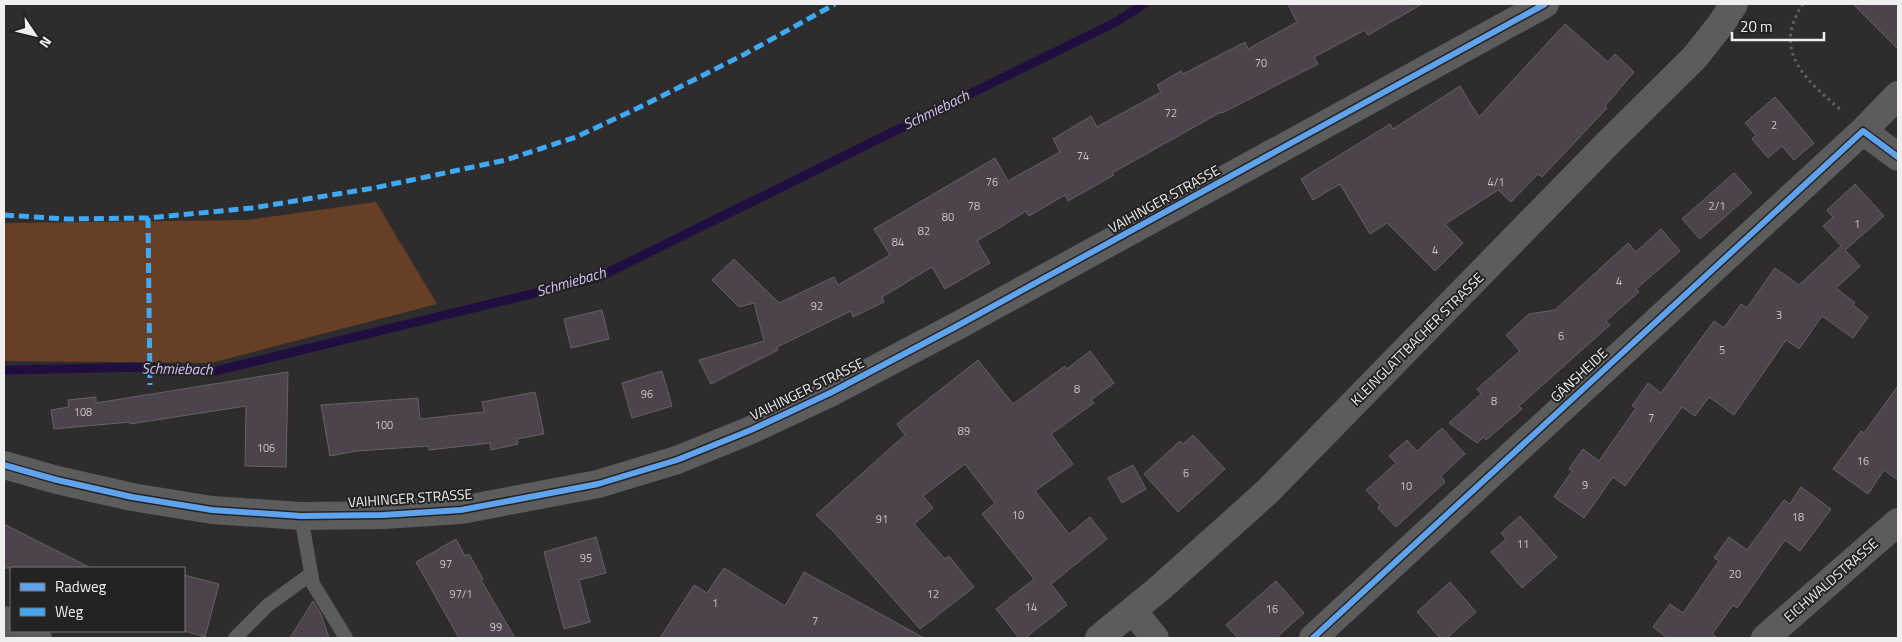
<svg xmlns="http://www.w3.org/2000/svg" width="1902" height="642" font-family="'Titillium Web',sans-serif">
<rect width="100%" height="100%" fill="#2e2c2d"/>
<path fill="#663f24" d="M376 202 437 304 211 363 4 361V223L247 220Z"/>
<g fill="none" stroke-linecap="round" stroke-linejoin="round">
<path stroke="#210e40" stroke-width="9" d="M4 370 151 367 211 372 597 278 1116 22 1144 4"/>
</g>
<path fill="#4d434d" stroke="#646263" d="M1288 4H1422L1368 35 1365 30 1314 57 1318 64 1222 113 1221 112 1112 173 1114 175 1068 201 1065 195 1029 216 1026 211 1002 226 977 241 990 263 945 289 932 267 882 297 884 302 853 317 851 311 777 347 778 350 711 384 699 360 764 341 754 303 739 307 712 280 734 259 779 303 834 277 838 285 890 255 874 229 995 158 1008 181 1060 152 1053 139 1091 116 1097 127 1161 92 1157 85 1181 71 1183 74 1245 42 1248 49 1297 22Z
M1853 4H1898V49Z
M1565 24 1608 62 1615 54 1634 72 1605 106 1607 108 1542 177 1538 174 1511 202 1498 190 1445 224 1463 243 1435 271 1387 223 1370 234 1340 184 1313 200 1301 179 1390 124 1393 129 1460 86 1479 117Z
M1775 97 1814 143 1794 160 1782 146 1768 158 1752 139 1756 135 1745 123Z
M1734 173 1752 193 1700 239 1682 219Z
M1855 184 1884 216 1845 250 1860 266 1836 288 1855 303 1853 305 1868 317 1853 338 1822 316 1799 349 1786 340 1734 415 1709 397 1695 416 1682 407 1625 486 1613 477 1584 518 1554 497 1572 471 1569 469 1583 449 1599 461 1636 408 1632 406 1648 383 1661 393 1714 321 1724 328 1741 304 1747 308 1775 268 1799 285 1841 246 1823 226 1833 217 1827 210Z
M1661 229 1680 251 1636 289 1639 292 1606 321 1610 325 1519 406 1522 409 1486 440 1484 437 1477 443 1449 423 1481 394 1477 389 1520 351 1506 335 1529 314 1555 310 1628 243 1636 252Z
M602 310 609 339 571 348 564 319Z
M1090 351 1114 383 1091 400 1094 403 1051 434 1073 464 1035 491 1069 534 1090 517 1107 539 1051 584 1067 605 1025 638H1019L996 609 1034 579 982 514 995 503 965 464 923 496 933 508 914 524 945 559 949 556 974 587 920 629 832 530 816 515 905 435 897 424 978 360 1013 404 1065 366 1067 369Z
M662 371 672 406 632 418 622 383Z
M288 372 286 467 245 466 246 406 130 424V422L54 429 51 410 69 407 68 400 96 397V403Z
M1898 386V480L1884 470 1868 494 1833 469 1861 431 1864 433Z
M535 392 544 434 517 439 518 444 491 450 490 443 429 450 428 446 356 451 330 456 321 405 418 398 420 419 484 412 482 402Z
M1442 428 1465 454 1441 476 1445 482 1396 527 1378 508 1380 505 1366 490 1396 463 1389 456 1407 440 1417 451Z
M1193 435 1225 469 1178 512 1144 474 1180 441 1183 444Z
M1133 465 1146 489 1122 503 1108 478Z
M1801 487 1831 509 1800 551 1785 540 1737 608 1733 605 1712 634 1718 638H1665L1666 637 1653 627 1670 604 1683 613 1719 561 1714 558 1729 537 1747 550 1784 500 1790 504Z
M1520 516 1557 557 1522 588 1491 552 1506 539 1501 533Z
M4 524 37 541 91 568H4Z
M596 537 606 573 579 580 590 622 564 629 544 552Z
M456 539 465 556 469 554 483 579 481 580 515 638H459L416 562Z
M724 568 785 606 804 572 924 638H660L694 585 707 593Z
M184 575 219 584 205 637 184 631Z
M1276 581 1304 613 1276 638H1238L1226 625Z
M1450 582 1476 612 1447 638H1440L1417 612Z
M313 601 321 614 329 638H290Z"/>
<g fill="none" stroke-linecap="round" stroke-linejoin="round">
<path stroke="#626262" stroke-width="3" stroke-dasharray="2.5 4" stroke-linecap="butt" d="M1803 4C1771 51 1806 80 1841 110"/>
<path stroke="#5c5c5c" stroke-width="14" d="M301 516 313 584 346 638
M235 638 268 605 311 574"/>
<path stroke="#5c5c5c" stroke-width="28" d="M1863 131 1898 157
M1133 611 1155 638
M4 620 11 624
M24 631 38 638
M1313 638 1863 131 1898 95
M1765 638 1898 522"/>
<path stroke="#5c5c5c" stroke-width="28" d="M4 465 57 480 132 497 212 510 301 516 383 515 461 510 598 484 677 460 751 430 830 393 957 326 1545 4
M1099 638 1160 588 1267 492 1606 145 1695 57 1721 24 1734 4"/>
<path stroke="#3fa9f5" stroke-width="5" stroke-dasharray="10 5" stroke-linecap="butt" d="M4 215 66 219 148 218 252 208 374 188 506 160 576 137 638 108 745 54 835 4
M148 218 150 385"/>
<g stroke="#252223" stroke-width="9">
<path id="cycleway" d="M4 465 57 480 132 497 212 510 301 516 383 515 461 510 598 484 677 460 751 430 830 393 957 326 1545 4
M1313 638 1863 131 1898 157"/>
</g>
<use href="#cycleway" stroke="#60a3ed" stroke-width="6"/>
</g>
<g text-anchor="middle" stroke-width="4" stroke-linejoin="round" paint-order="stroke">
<g font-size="11" fill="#c7c3c6">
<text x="1261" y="67">70</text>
<text x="1171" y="117">72</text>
<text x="1774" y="129">2</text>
<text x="1083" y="160">74</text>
<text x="992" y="186">76</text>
<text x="1496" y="186">4/1</text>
<text x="974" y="210">78</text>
<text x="1717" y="210">2/1</text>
<text x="948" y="221">80</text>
<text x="1857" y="228">1</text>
<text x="924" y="235">82</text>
<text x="898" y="246">84</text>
<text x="1435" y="254">4</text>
<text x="1619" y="285">4</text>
<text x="817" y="310">92</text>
<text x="1779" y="319">3</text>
<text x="1561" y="340">6</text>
<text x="1722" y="354">5</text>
<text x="1077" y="393">8</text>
<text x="647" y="398">96</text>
<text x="1494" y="405">8</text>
<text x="83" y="416">108</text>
<text x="1651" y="422">7</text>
<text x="384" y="429">100</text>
<text x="964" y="435">89</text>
<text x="266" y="452">106</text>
<text x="1863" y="465">16</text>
<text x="1186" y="477">6</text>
<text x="1585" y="489">9</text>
<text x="1406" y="490">10</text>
<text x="1018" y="519">10</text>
<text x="1798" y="521">18</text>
<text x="882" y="523">91</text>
<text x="1523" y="548">11</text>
<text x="586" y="562">95</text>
<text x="446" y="568">97</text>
<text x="1735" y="578">20</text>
<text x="461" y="598">97/1</text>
<text x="933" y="598">12</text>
<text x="715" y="607">1</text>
<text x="1031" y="611">14</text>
<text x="1272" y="613">16</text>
<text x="815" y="625">7</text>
<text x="496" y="631">99</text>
</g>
<g font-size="14" fill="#f0eeef" stroke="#252223">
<text transform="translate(1164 199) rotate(-29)" y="5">VAIHINGER STRASSE</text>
<text transform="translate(1417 339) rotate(-45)" y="5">KLEINGLATTBACHER STRASSE</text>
<text transform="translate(1579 375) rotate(-43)" y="5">GÄNSHEIDE</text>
<text transform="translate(807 389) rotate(-26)" y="5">VAIHINGER STRASSE</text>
<text transform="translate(410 498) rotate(-4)" y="5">VAIHINGER STRASSE</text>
<text transform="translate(1831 580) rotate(-41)" y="5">EICHWALDSTRASSE</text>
</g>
<g font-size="15" font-style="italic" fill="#cfc2f8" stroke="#252223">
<text transform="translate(936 110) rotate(-26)" y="5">Schmiebach</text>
<text transform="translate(571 282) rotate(-16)" y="5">Schmiebach</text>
<text transform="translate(177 369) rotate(1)" y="5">Schmiebach</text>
</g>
</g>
<rect width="1902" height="642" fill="none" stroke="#f0eeef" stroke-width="10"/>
<rect x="10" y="567" width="175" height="65" fill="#252223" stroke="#767475"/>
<rect x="20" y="583" width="25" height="8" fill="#60a3ed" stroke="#767475"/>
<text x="55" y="592" font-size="15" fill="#f0eeef">Radweg</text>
<rect x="20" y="608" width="25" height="8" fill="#3fa9f5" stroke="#767475"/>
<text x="55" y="617" font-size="15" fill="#f0eeef">Weg</text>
<g transform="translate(35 35) rotate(125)" stroke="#252223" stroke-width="4" paint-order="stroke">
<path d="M0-4L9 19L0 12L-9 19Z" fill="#f0eeef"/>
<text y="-8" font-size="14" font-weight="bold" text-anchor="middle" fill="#f0eeef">N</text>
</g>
<path d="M1732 32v8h92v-8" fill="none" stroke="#f0eeef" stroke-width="2.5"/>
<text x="1740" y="32" font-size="15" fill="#f0eeef" stroke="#252223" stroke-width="4" paint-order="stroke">20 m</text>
</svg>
